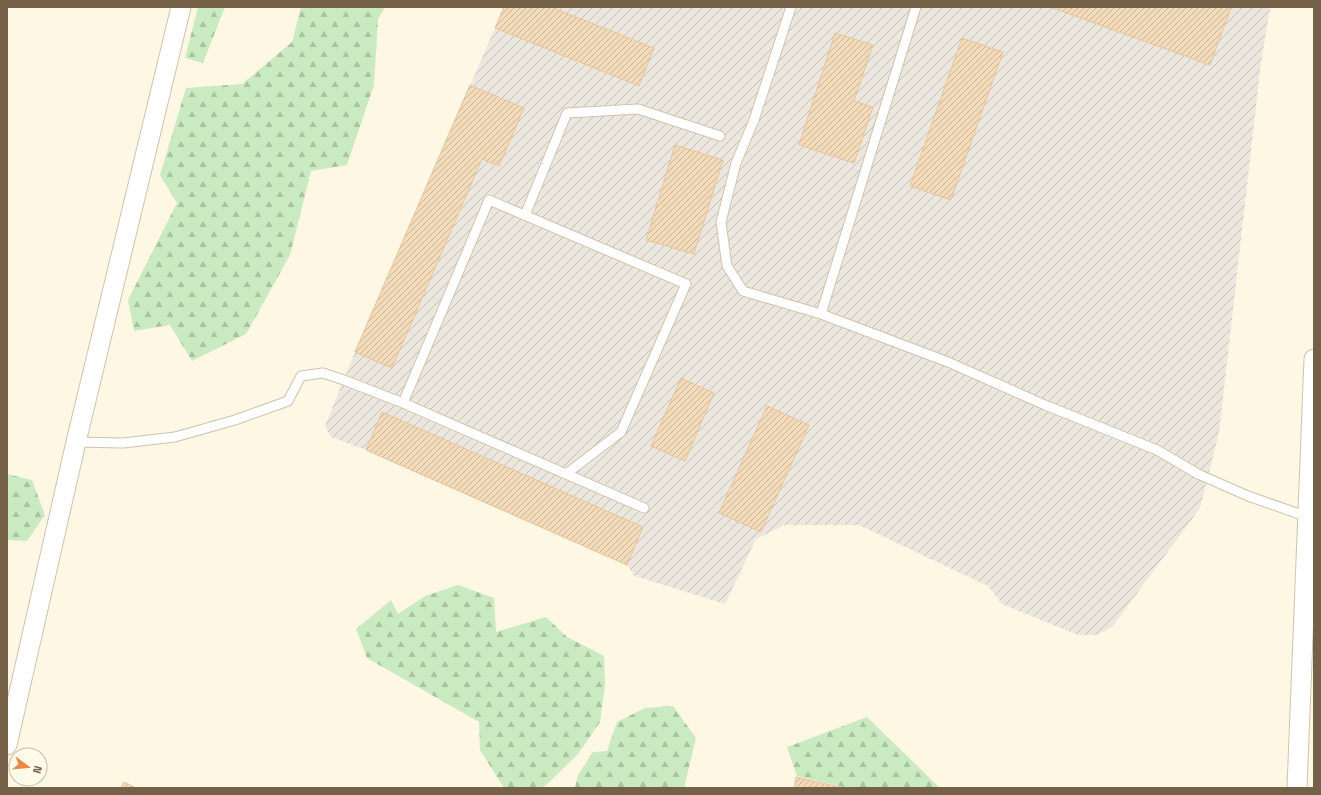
<svg xmlns="http://www.w3.org/2000/svg" width="1321" height="795" font-family="'Space Grotesk',sans-serif">
<defs>
<pattern id="industrial-furrows" width="10" height="10" patternUnits="userSpaceOnUse"><rect width="10" height="10" fill="#ece7de"/><path d="M-1 1l2-2M0 10L10 0M9 11l2-2" fill="none" stroke="#c4bfb6"/></pattern>
<pattern id="forest-firs" width="22" height="20" patternUnits="userSpaceOnUse"><rect width="22" height="20" fill="#caebc1"/><path d="M5 1l3.5 6h-7zM16 11l3.5 6h-7z" fill="#a9c29f"/></pattern>
<pattern id="building-hatch" width="6" height="6" patternUnits="userSpaceOnUse"><rect width="6" height="6" fill="#f3dbba"/><path d="M-1 1l2-2M0 6l6-6M5 7l2-2" fill="none" stroke="#c9b599"/></pattern>
</defs>
<rect width="100%" height="100%" fill="#fdf7e3"/>
<path fill="url(#industrial-furrows)" d="M504 7H1270L1261 62 1219 433 1200 508 1113 626 1098 635H1078L1002 604 988 586 859 525H785L756 539 725 604 635 576 627 565 366 450 331 437 325 426 355 352Z"/>
<path fill="url(#forest-firs)" d="M198 7H225L203 63 185 58Z
M301 7H385L378 19 374 85 347 165 311 171 290 255 246 334 192 361 170 325 134 331 128 300 177 203 160 175 186 88 242 84 292 42Z
M7 474 32 480 45 515 27 541 7 540Z
M458 585 494 598 496 632 546 617 567 637 604 656 605 685 600 722 578 754 543 788H504L480 750 479 722 367 658 356 629 391 600 398 614 425 596Z
M673 706 696 738 684 788H575L578 775 593 752 607 751 617 722 645 708Z
M867 717 940 788H847L797 776 787 747Z"/>
<path fill="url(#building-hatch)" stroke="#e6c59a" d="M504 7H551L654 48 639 86 495 28Z
M1050 7H1227L1231 8 1210 65Z
M835 33 873 45 854 101 873 107 854 163 799 145Z
M962 38 1003 52 951 200 910 186Z
M470 85 524 108 499 166 482 159 392 368 355 352Z
M675 145 723 160 694 254 646 240Z
M681 378 714 393 685 461 651 446Z
M767 406 809 425 761 532 719 513Z
M382 412 643 527 627 565 366 450Z
M796 777 844 788H794Z
M124 782 136 788H121Z"/>
<g fill="none" stroke-linecap="round" stroke-linejoin="round">
<g stroke="#d0c3ac" stroke-width="11">
<path id="lane" d="M791 7 754 120 736 163 721 222 727 266 743 291 821 314 948 362 1045 405 1157 450 1198 474 1248 496 1308 517
M525 215 567 113 638 109 720 136
M821 314 916 7
M403 403 489 200 686 284 621 432 566 474
M76 442 123 443 175 437 235 420 288 401 301 376 323 373 344 380 403 403 644 508"/>
</g>
<g stroke="#d0c3ac" stroke-width="21">
<path id="street" d="M7 745 76 442 181 7
M1297 788 1314 359"/>
</g>
<use href="#lane" stroke="#fff" stroke-width="9"/>
<use href="#street" stroke="#fff" stroke-width="19"/>
</g>
<rect width="1321" height="795" fill="none" stroke="#756148" stroke-width="16"/>
<g transform="translate(28 767) rotate(106)"><circle r="19" fill="#fffbea" stroke="#c8bda9"/>
<path d="M0-3L7 15L0 10L-7 15Z" fill="#ea8844"/>
<text y="-6" font-size="11" font-weight="bold" text-anchor="middle" fill="#756148">N</text>
</g>
</svg>
